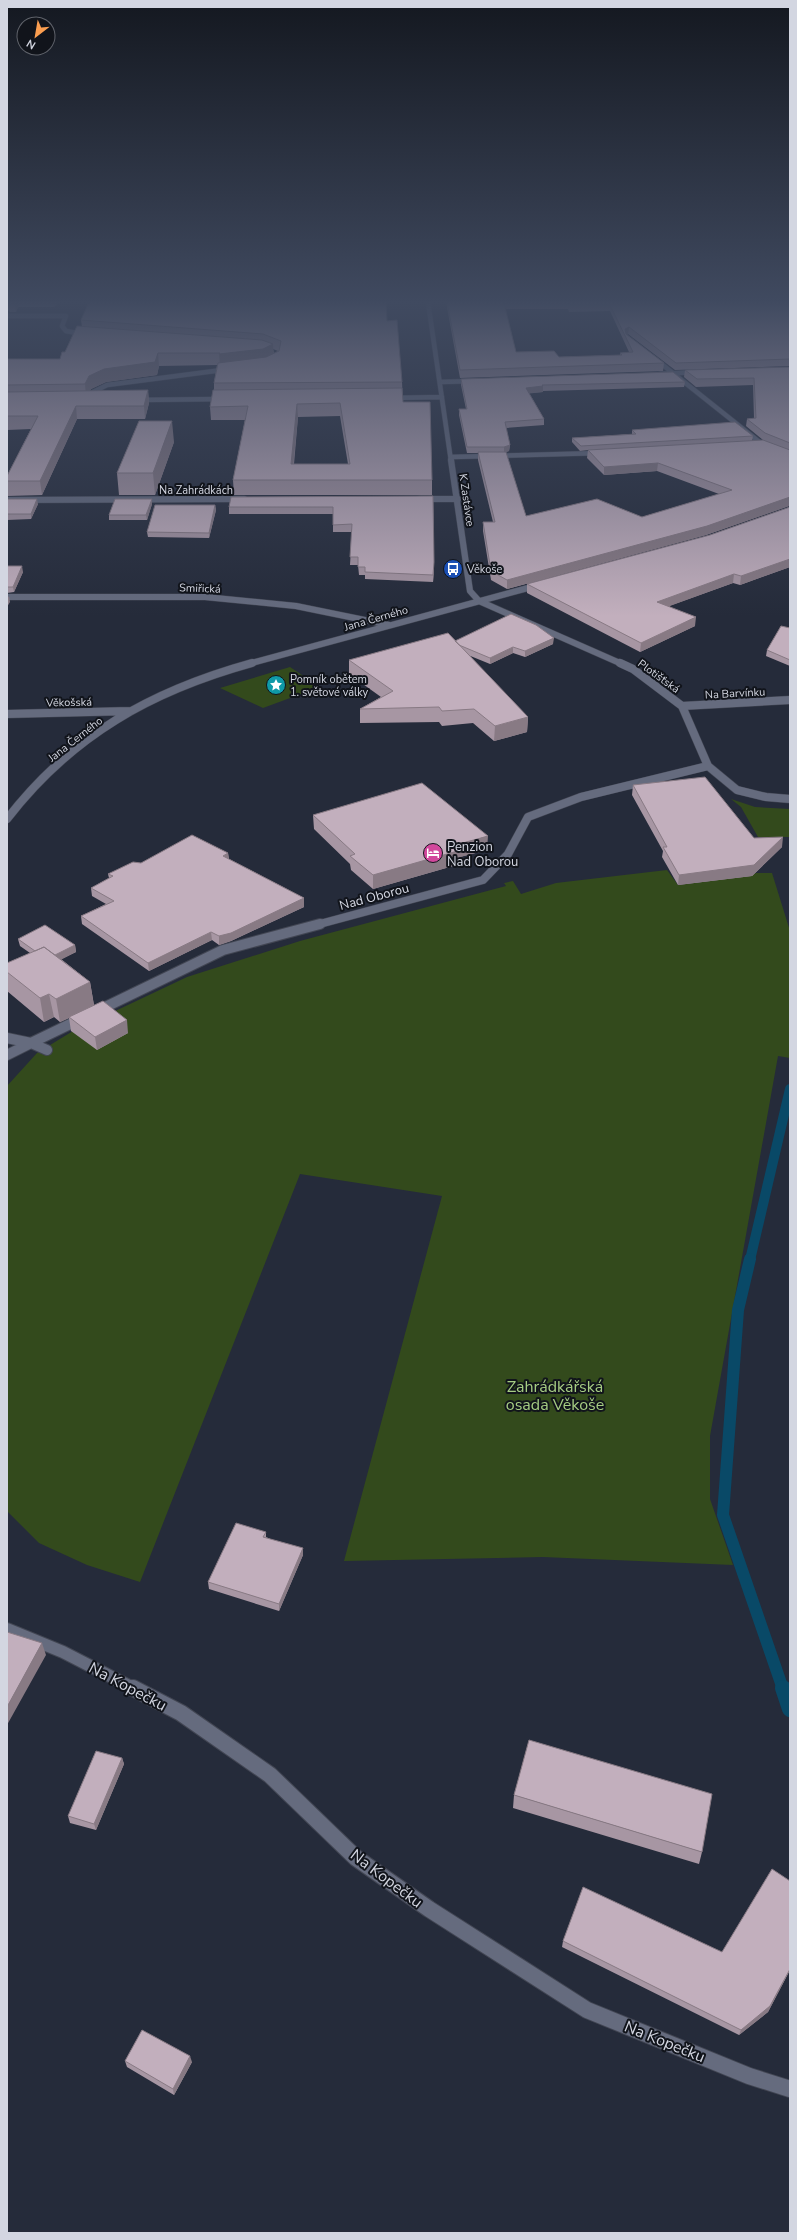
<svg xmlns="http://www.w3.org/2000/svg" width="797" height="2240" font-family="'Nunito Sans',sans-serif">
<rect width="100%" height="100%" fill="#252b3a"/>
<path fill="#334a1c" d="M290 667 320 687 263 708 220 688Z
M731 799 755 807 790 809V837H758L741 807Z
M667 870 678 885 750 876 756 873H772L790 931V1058L778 1056 710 1436V1499L733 1565 543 1557 344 1561 442 1196 300 1174 140 1582 87 1565 39 1543 7 1511V1086L37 1053 73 1031 187 977 300 941 506 886 504 883 513 881 521 894 556 883Z"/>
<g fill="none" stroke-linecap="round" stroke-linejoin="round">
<path stroke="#094967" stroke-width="10" d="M750 1260 790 1089"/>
<path stroke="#094967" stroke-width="12" d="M750 1259 738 1310 723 1515 783 1689"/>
<path stroke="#094967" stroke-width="16" d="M783 1688 790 1709"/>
<g stroke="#424653" stroke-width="5.5">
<path id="minor-far5" d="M428 302 451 461
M7 316H66L62 326 66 331 88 335
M654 358 762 444
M660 374 698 372
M440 382 474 381
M390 398 442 397
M136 400 224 399
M88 401 93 392 107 385 230 369
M451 457 601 453"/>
</g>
<g stroke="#424653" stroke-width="7">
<path id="minor-far4" d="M451 460 470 591 479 601 622 664
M420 499H458
M7 500 244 499
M7 597H205L296 606 389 625
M248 664 539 585"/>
</g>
<g stroke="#424653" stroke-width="9">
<path id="minor-far3" d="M620 663 633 669 682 706 708 766 737 790 766 797 790 799
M682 706 790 700
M7 714 131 711
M7 819C72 735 151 691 252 663
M316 925 483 880 508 854 528 817 581 797 708 766"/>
</g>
<g stroke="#424653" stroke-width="12">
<path id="minor-far2" d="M7 1038 31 1043 223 950 320 924
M7 1055 31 1043 47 1050"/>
</g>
<g stroke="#424653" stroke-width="14">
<path id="minor-far1" d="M7 1629 63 1652 135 1689"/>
</g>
<g stroke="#424653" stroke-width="18">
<path id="minor" d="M133 1688 181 1713 270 1775 356 1858 429 1909 587 2010 749 2076 790 2089"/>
</g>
<use href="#minor-far5" stroke="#656b7e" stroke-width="4.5"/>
<use href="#minor-far4" stroke="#656b7e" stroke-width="6"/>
<use href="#minor-far3" stroke="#656b7e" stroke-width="8"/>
<use href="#minor-far2" stroke="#656b7e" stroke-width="10"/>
<use href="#minor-far1" stroke="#656b7e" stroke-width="12"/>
<use href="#minor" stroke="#656b7e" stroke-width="16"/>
</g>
<path fill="#a796a3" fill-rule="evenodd" d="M7 302H60L54 307H18L16 312H10L7 310Z
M446 302H790V366L675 370 628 334 627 335 664 363 663 371 460 378ZM505 309H568L569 312 610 311 629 352 620 353V355L559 357 516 352Z
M81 320 387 321 402 382 403 402 432 480V495H234L233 480 245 420H211L210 407 214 390V383L217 365 159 366 157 375 106 382 91 389 90 391 148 390 149 403 145 419H77L42 495 7 496V476L31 429 7 430V359H60L65 352 82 327ZM273 349 278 351 274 353ZM340 416 348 464H294L298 417Z
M790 367V506H789L706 535 507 589 491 580 483 531V522H493L478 460V453H467L459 415V409H466L461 385V379L685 382 684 387 543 391V392L529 393 544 419V425L506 428 510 445 509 451 505 452 526 516 642 517 719 494 657 471 604 475 587 458 588 450 580 451 572 442V438L632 434V430L753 436 752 441 763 440 746 426 747 419 754 418 753 385 696 387 684 377 685 370Z
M174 442 155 495H119L117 473Z
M433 496 434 562V570L433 582 365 579V575H359L358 565H350L352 532H333V514H229V507Z
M7 499 38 504 31 519 7 520Z
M152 499V504L147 520H109V515Z
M215 505 216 510 209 538 148 537 147 532Z
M790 507V567L740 585 733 583 669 606 695 626 640 652 527 593V584L710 535Z
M7 566 23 572 14 592 7 593Z
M790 628V666L766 656 767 650Z
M455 641 553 644 525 657 513 653 490 664 468 655 528 717 527 732 494 741 473 723 442 726 439 722 360 723V709L381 697 349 674V660Z
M633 785 754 838 782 847 752 876 678 885 662 857 663 851 632 795Z
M313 815 487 850 460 857V864L373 889 351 870 350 864 314 829Z
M228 853 229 859 304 898V907L231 941 219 945 212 940 149 971 82 924 81 916 106 904 92 896 91 888 109 878 108 874 141 863Z
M18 939 75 945 76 952 61 959 90 982 94 1005 128 1033 97 1050 71 1031 69 1018 60 1022 54 1017 44 1022 7 991V963L30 953 20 946Z
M266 1532V1537L303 1555 279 1611 209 1589 208 1582Z
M122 1758 124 1764 96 1830 70 1823 68 1816Z
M514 1795 702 1852 699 1864 513 1808Z
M790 1881V1970L768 2012 739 2035 562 1947 563 1941 722 1952Z
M125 2061 192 2062 174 2095 127 2067Z"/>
<path fill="#887a84" d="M14 302H18V307L16 312Z
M54 302H60L54 307Z
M629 327 628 334 625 336V329Z
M273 344 274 357 220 367 219 354Z
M158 353 159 366 157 375 106 382 91 389 86 397 85 384 89 376 104 369Z
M543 386V392L525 394 526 388Z
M148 390 149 403 145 419 144 406Z
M297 404 298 417 292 478 291 464Z
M76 406 77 419 42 495 40 481Z
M172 421 174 442 155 495 153 473Z
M510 445 509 451 504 453V447Z
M658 463 657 471 604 475V467Z
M790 497 789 506 706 535 507 589V580Z
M37 499 38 504 31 519V514Z
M152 499V504L147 520 146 515Z
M215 505 216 510 209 538V533Z
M790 559V567L740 585 741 576Z
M434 562V570L433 582V575Z
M22 566 23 572 14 592 13 587Z
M734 574 733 583 656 611 657 602Z
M9 596 10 602 7 607V599Z
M696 617 695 626 640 652 641 643Z
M554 638 553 644 525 657V651Z
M513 647V653L490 664V658Z
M528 717 527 732 494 741 495 726Z
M488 836 487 850 460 857V864L373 889V875L459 844Z
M783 837 782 847 752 876 678 885 679 875Z
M228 853 229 861 223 856Z
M304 898V907L231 941 219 945V936Z
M211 932 212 940 149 971 148 963Z
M75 945 76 952 49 966 48 959Z
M90 982 94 1006 60 1022 56 999Z
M49 994 54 1017 44 1022 40 998Z
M127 1020 128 1033 97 1050 95 1037Z
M303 1548V1555L279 1611V1604Z
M42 1643 46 1655 7 1725V1707Z
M122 1758 124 1764 96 1830 94 1824Z
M790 1969V1970L768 2012 739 2035 741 2030Z
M190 2056 192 2062 174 2095 173 2089Z"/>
<path fill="#c2afbd" stroke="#887a84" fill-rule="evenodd" d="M89 302H386L387 321 397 320 402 382 214 383 218 363 266 357 279 351 281 341 263 334 81 320Z
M447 302H541L504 303 516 352 554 351 559 357 622 355 620 353 633 352 610 305H569L568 302H790V359L676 363 629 327 625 329 626 334 664 363 460 370Z
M77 326 262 340 273 344 263 349 219 354 220 353H158L155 362 104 369 89 376 85 384 7 385V359H60L62 352H65Z
M790 367V443L765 433 747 419 756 418 754 378 697 379 685 370Z
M673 372 685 382 542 385 543 386 526 388 544 419 505 422 510 445 504 447H467L459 409H467L461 379Z
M402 388 403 402H430L432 480H233L248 406 210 407 213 390ZM340 403 350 464H291L297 404Z
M148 390 144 406H76L40 481H7V476L38 416H7V392Z
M139 421H172L153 473H117Z
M735 422 753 436 581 446 572 438 636 434 632 430Z
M763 440 790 450V497L707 526 507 580 491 571 483 522H495L478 452H506L526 516 597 499 642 517 732 490 658 463 604 467 588 450Z
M433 496 434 562 433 575 365 572V567H358V557H350L352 524 333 525V507H229L231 497Z
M7 499H37L31 514H7Z
M115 499H152L146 515H109Z
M155 505H215L209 533 147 532Z
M790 507V559L741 576 734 574 657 602 696 617 641 643 527 584 710 535Z
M7 566H22L13 587H7Z
M511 614 536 625 554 638 525 651 513 647 490 658 459 645 455 641Z
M781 626 790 628V660L767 650Z
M448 633 528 717 495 726 474 709 442 711 439 707 360 709 393 691 349 660Z
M705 777 754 838 783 837 754 865 679 875 663 847H667L633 785Z
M422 783 488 836 459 844 461 850 373 875 350 856 355 854 313 815Z
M192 835 228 853 223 856 304 898 231 933 219 936 211 932 148 963 81 916 114 901 91 888 113 876 108 874 133 862 141 863Z
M45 925 75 945 55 955 44 947 35 951 18 939Z
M44 947 90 982 56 999 49 994 40 998 7 972V963Z
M103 1001 127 1020 95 1037 69 1017Z
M236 1523 266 1532 263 1537 303 1548 279 1604 208 1582Z
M7 1632 42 1643 7 1707Z
M529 1740 712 1794 702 1852 514 1795Z
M96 1751 122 1758 94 1824 68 1816Z
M772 1869 790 1881V1969L770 2006 741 2030 563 1941 583 1887 722 1952Z
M142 2030 190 2056 173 2089 125 2061Z"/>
<linearGradient id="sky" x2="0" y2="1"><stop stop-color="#141820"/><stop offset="0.49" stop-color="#404a60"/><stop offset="1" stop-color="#404a60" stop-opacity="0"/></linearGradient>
<rect width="797" height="616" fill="url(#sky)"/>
<defs>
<g id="bus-disc" transform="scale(1)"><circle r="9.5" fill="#1a4fb4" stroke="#11141b"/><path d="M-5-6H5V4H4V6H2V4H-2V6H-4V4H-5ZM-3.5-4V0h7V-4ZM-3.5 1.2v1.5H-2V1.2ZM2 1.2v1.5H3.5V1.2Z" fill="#fff"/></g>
<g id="sight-disc" transform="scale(1)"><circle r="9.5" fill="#0f9aa8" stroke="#11141b"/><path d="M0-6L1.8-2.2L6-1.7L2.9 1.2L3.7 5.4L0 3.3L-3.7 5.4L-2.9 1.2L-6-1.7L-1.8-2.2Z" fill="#fff"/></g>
<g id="hotel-disc" transform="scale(1)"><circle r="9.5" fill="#d1479c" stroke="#11141b"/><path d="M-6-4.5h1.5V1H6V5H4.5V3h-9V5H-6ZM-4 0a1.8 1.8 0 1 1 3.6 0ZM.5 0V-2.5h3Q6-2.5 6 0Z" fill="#fff"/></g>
</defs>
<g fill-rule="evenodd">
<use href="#bus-disc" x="453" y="569"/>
<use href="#sight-disc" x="276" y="685"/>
<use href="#hotel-disc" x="433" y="853"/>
</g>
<g text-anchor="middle" stroke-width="4" stroke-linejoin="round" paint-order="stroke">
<g font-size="11" fill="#d3d6e1" stroke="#11141b">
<text x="196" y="494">Na Zahrádkách</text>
<text transform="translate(467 500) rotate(82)" y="4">K Zastávce</text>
<text transform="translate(200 588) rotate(2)" y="4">Smiřická</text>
<text transform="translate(376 618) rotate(-16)" y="4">Jana Černého</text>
<text transform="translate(659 676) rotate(36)" y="4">Plotišťská</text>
<text transform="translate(735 693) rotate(-3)" y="4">Na Barvínku</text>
<text transform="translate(69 702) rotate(-1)" y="4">Věkošská</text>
<text transform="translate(75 739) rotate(-38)" y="4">Jana Černého</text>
</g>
<g font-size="11" fill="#d3d6e1" stroke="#11141b" text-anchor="start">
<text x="467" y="573">Věkoše</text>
<text x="290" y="683">Pomník obětem<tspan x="290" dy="13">1. světové války</tspan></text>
</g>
<g font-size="13" fill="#d3d6e1" stroke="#11141b" text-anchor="start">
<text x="447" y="851">Penzion<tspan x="447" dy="15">Nad Oborou</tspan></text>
</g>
<g font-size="13" fill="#d3d6e1" stroke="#11141b">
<text transform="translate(374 896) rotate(-15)" y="5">Nad Oborou</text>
</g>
<g font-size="16" fill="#a6cd83" stroke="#11141b">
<text x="555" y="1392">Zahrádkářská<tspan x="555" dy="18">osada Věkoše</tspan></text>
</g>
<g font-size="16" fill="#d3d6e1" stroke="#11141b">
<text transform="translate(128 1686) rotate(28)" y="6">Na Kopečku</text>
<text transform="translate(387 1878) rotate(37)" y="6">Na Kopečku</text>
<text transform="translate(665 2041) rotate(22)" y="6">Na Kopečku</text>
</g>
</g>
<rect width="797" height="2240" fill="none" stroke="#d3d6e1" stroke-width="16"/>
<g transform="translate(36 36) rotate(211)"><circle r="19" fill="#11141b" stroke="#5f626a"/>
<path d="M0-3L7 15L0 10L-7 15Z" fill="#fb9e50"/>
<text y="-6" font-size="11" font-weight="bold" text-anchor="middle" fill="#d3d6e1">N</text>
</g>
</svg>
